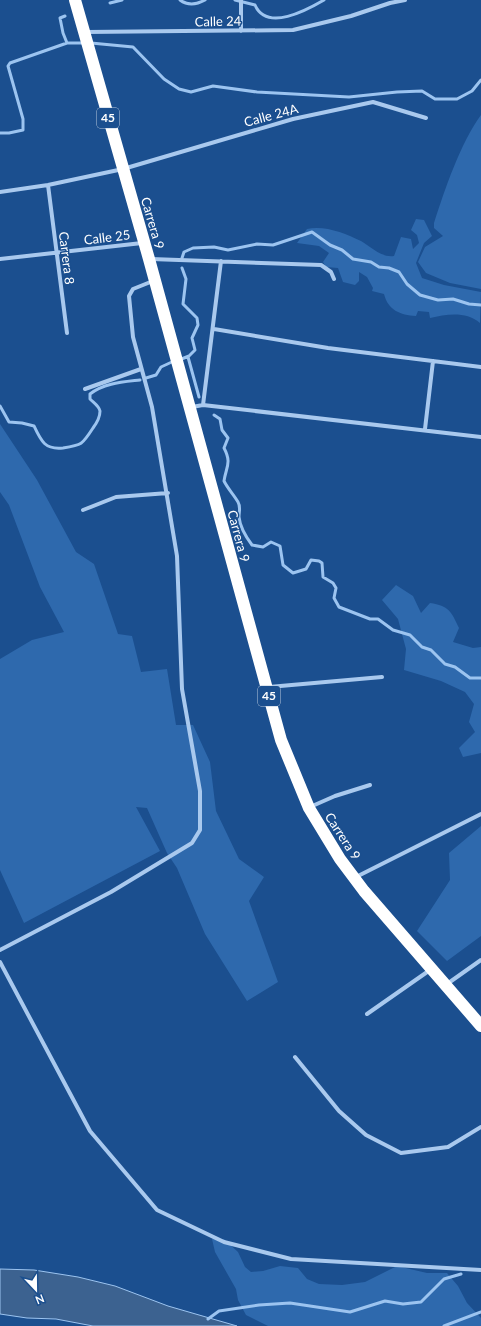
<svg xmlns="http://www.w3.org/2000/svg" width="481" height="1326" font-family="Lato,sans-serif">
<rect width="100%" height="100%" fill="#1b4f8f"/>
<path fill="#2e69ad" d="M481 115V289L450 283 426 273 418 262 425 247 443 236 434 228V223C445 189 460 144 481 115Z
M416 219 424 220 432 236 424 243 416 263 422 278 444 285 481 292 480 323C466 311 447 314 430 318L429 312 418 311 416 316C400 315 388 310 384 294L372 291 373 288 367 277 359 272V281L355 285 343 282 338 268 326 267 323 262 329 253 319 246 297 243 307 229C324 225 345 233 361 241 371 247 382 258 394 256L401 237 411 239 413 249 419 243 417 235 411 230Z
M0 424 37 480 76 552 94 564 118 634 132 636 141 672 167 669 176 725H193L210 762 216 811 239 859 264 877 249 901 278 982 247 1001 205 934 177 868 167 853 147 808 136 807 160 851 24 923 0 870V659L32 640 64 632 40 587 9 505 0 492Z
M396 585 413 596 421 613 430 603C449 606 451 611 459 628L453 642 473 648 481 647V753L463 757 459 748 475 732 469 722 474 704 465 692 441 681 404 670 406 649 398 619 382 600Z
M481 826V936L447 961 417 931 450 880 449 853Z
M212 1239H224L238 1252 245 1267 251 1272 263 1271 280 1266 298 1268 307 1279 319 1284 342 1285 365 1282 397 1266 427 1273H447L458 1286 467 1303 481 1318V1326H268L246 1315 238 1300 236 1289 215 1252Z"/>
<path fill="#3c6290" stroke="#9cc4f0" d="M0 1269 34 1270 78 1277 115 1286 168 1306 237 1326H93L56 1319 27 1318 0 1314Z"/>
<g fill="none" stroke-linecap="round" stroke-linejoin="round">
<path stroke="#9cc4f0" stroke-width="3" d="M180 0C188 6 196 5 205 0
M235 0 255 5C267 32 307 10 324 0
M110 3 122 0
M65 16 60 18 63 33 67 43
M91 43 133 47 164 79 179 89 191 92 213 86 257 92 349 97 397 92 422 91 435 99H457L472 91 481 80
M0 133H9L23 130V119L8 66 10 63 67 43H83
M182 258 184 252 193 248 214 247 228 250 257 244 273 245 312 232 330 245 342 250 353 259 371 262 379 267 389 268 399 272 407 284 420 295 438 300 453 299 469 304 481 305
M188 357 199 397
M179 360 189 356 195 350 192 338 198 325 197 318 183 304 186 279 182 268
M146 378 156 375 161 367 174 361
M0 406 9 422 22 423 34 426C41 441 45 450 63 448 82 445 82 445 93 428 96 424 100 417 100 411 99 406 94 403 90 399V394C104 383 123 382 140 380
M214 415 220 419 222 430 228 438 224 448C232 463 226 467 224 481 228 489 234 495 238 502 241 507 239 511 239 517 240 527 246 537 252 545L263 547 271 542 280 546 283 565 293 573 306 569 311 560 319 561 322 563 323 577 333 583 336 588 334 598 339 607 370 619H378L393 630 410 635 422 647 431 650 445 664 455 667 470 678H481
M208 1319 219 1311 259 1305 290 1303 350 1312 385 1301 403 1304 421 1302 444 1279 461 1274
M444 1326 481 1312"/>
<path stroke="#a9c9ee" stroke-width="4" d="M241 31V0
M86 32 293 30 351 16 390 3 405 0
M48 185 67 333
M0 192 48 185 123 169 293 119 373 102 426 118
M0 259 142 243
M151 259 321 265 331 272 334 279
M214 329 328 348 481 367
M85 389 141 369
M203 405 221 261
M192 407 203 405 481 437
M425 429 433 361
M83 510 116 497 168 493
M269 687 382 677
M310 807 335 796 370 785
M356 877 481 814
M0 950 111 892 192 843 200 830V791L182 689 177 556 152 407 133 337 129 296 133 289 153 281
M0 962 90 1131 157 1210 224 1242 291 1259 481 1270
M447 984 481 960
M367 1014 430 970
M295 1057 339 1111 366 1135 401 1153 448 1147 481 1127"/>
<path stroke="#fff" stroke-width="12" d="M75 0 149 259 281 740 309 808 340 859 364 891 481 1026"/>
</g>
<g text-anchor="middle" stroke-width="3" stroke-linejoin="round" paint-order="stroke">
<g fill="#1b4f8f" stroke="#bbcadd" stroke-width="1">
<rect x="97" y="108" width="22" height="20" rx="3"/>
<rect x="258" y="686" width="22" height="20" rx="3"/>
</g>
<g font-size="12" font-weight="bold" fill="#fff">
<text x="108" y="122">45</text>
<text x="269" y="700">45</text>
</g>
<g font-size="13" fill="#fff" stroke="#1b4f8f">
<text transform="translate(218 21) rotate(-1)" y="5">Calle 24</text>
<text transform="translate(271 115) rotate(-15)" y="5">Calle 24A</text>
<text transform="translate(153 223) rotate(74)" y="5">Carrera 9</text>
<text transform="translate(107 237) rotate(-7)" y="5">Calle 25</text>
<text transform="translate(67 258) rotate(83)" y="5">Carrera 8</text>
<text transform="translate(239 536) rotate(75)" y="5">Carrera 9</text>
<text transform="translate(343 836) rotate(57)" y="5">Carrera 9</text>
</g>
</g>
<g transform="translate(36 1290) rotate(158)" stroke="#1b4f8f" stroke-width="3" paint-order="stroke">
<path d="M0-3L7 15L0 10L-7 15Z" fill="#ffffff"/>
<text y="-6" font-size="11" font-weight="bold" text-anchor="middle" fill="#ffffff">N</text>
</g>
</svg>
